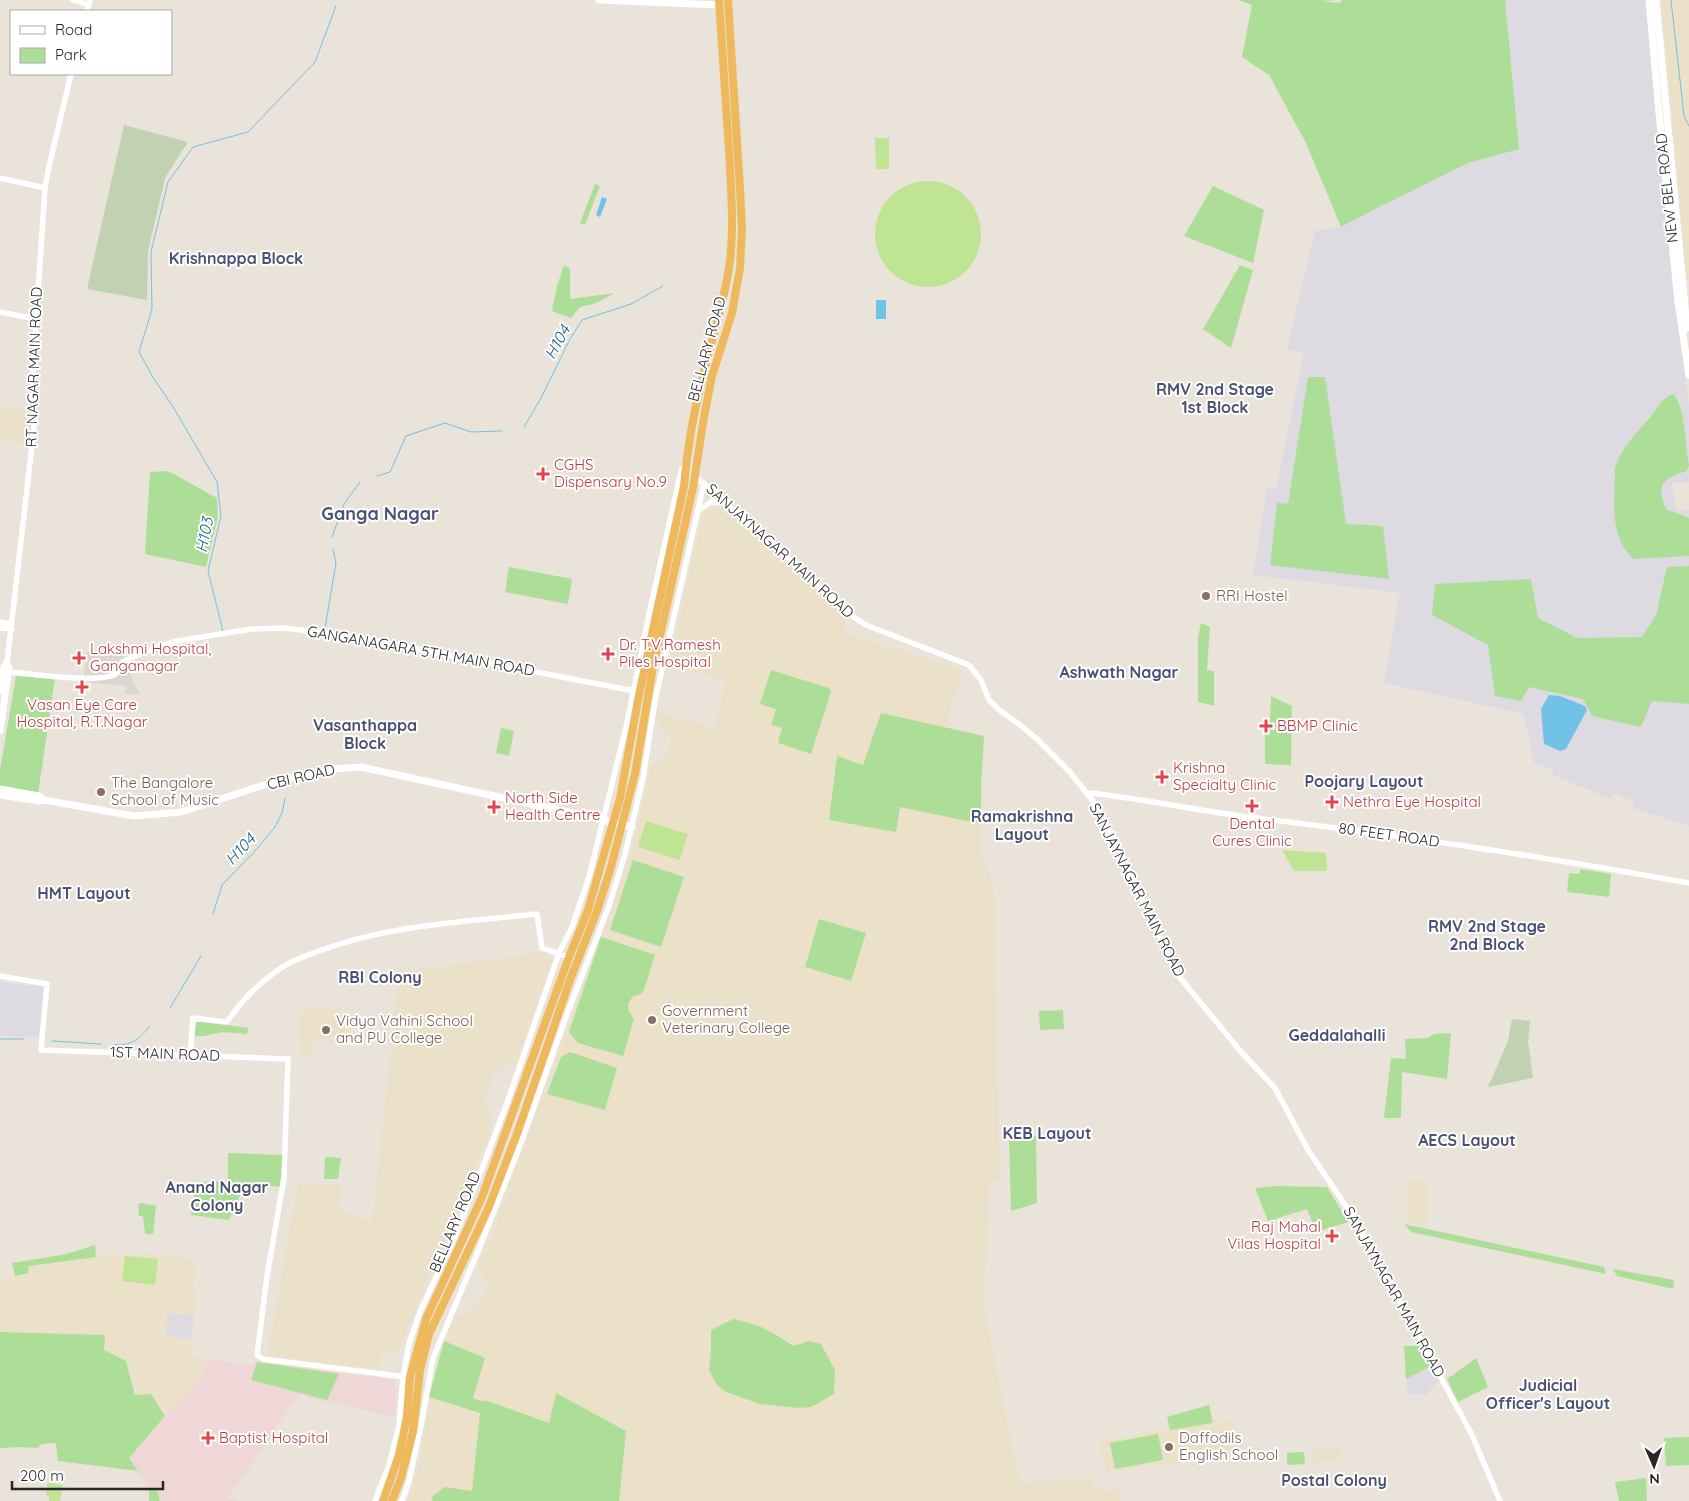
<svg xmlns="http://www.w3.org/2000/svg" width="1689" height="1501" font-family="Quicksand,sans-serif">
<rect width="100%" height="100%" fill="#e9e3d9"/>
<path fill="#dddae2" d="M1505 0H1645L1675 303 1689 407V482L1672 483 1676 510H1689V826L1633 808 1634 802 1615 793 1611 799 1552 775 1553 769 1534 763 1524 714 1384 683 1400 593 1253 575 1267 487 1276 489 1304 353 1287 349 1315 231 1341 227 1375 209 1468 163 1519 149Z
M0 982 44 987 39 1037 0 1036Z
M167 1313 194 1315 191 1339 166 1336Z
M1431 1366 1439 1380 1426 1395H1407L1406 1379Z"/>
<path fill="#ebe1c9" d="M1661 0H1689V282H1687Z
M0 406 27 412 26 446 0 439Z
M723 507 847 617 843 633 963 670 945 728 984 736 980 855 989 871 994 892 1000 1181 990 1182 984 1306 1020 1483 1092 1479 1093 1489 1109 1491 1120 1489 1121 1501H407L419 1465 431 1394 453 1319 476 1309 488 1284 478 1266 491 1237 625 871 644 798 651 765 666 758 671 740 657 720 658 713 714 727 726 681 669 664 704 509Z
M543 953 552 959 516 1063 495 1072 485 1101 494 1122 398 1352 381 1350 378 1369 267 1356 298 1183 341 1185 339 1209 372 1223 399 972Z
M342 1007 341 1021 352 1022V1040L314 1038 313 1056 301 1055 298 1011Z
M1407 1180H1427L1426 1225 1407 1221Z
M149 1253 196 1261 193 1292 196 1293 194 1315 167 1313 166 1336 191 1339 190 1344 193 1345 191 1356 208 1359 196 1385 165 1416 151 1394 136 1396 126 1361 104 1350V1335L0 1332V1279L28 1273 29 1266 96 1257Z
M1231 1420 1239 1453 1106 1472 1100 1441Z
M1340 1448 1341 1460 1314 1462 1313 1450Z"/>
<path fill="#f0d7d7" d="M208 1359 252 1366 256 1361 394 1380 396 1392 395 1417 310 1398 300 1393 228 1498 238 1501H160L158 1492 149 1488 129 1458 165 1416 196 1385Z"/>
<path fill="#adde98" d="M1238 0H1338L1322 1 1339 3 1342 0H1505L1519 149 1468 163 1375 209 1341 227 1306 143 1269 75 1242 57 1252 5Z
M595 184 600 186 585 225 580 223Z
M1213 186 1264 210 1253 263 1184 236Z
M564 265 570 269V299L615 293 594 304 580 307 571 318 552 311 557 286Z
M1240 265 1253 270 1231 348 1203 329Z
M1308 377H1325L1346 524 1383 526 1389 579 1270 565 1277 503 1288 504Z
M1674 394C1687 415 1684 442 1689 465L1687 471C1664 478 1655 484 1666 509L1689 518V556L1634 559C1608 537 1615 499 1615 469 1620 447 1638 433 1651 416 1658 407 1662 397 1674 394Z
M168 471 217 498 218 516 206 567 145 554 150 472Z
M1689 566V704L1652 701 1641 727 1592 716 1583 699 1529 687 1521 701 1495 696 1488 645 1432 615 1435 584 1531 579 1538 618 1577 638 1642 637 1656 615 1667 567Z
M509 567 572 579 568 604 505 592Z
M1201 623 1210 627 1207 670 1214 671V706L1198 702V638Z
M771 670 829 688 831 692 811 754 778 743 782 728 771 725 776 709 760 704Z
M16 676 55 678 38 794 0 787V770Z
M1271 696 1292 706 1291 765 1265 764V719L1270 720Z
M881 713 984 736 981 784V824L900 807 896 832 829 820 837 756 863 765Z
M501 728 514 731 509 756 496 753Z
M633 860 684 877 661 947 610 930Z
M1580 869 1611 874 1609 897 1567 892 1569 873 1580 874Z
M819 919 866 933 851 981 805 967Z
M601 937 655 955 644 990 641 994 633 996 628 1004 629 1012 634 1019 623 1056 578 1043 569 1032Z
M1063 1010 1064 1029 1040 1030 1039 1011Z
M196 1021 248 1028 247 1034 222 1032 204 1036H195Z
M1451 1033 1447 1079 1402 1072 1401 1118H1384L1391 1058 1406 1059 1405 1039 1428 1038 1434 1034Z
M570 1052 617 1068 605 1110 547 1094 561 1057Z
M1009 1136H1036L1037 1203 1011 1211Z
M228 1153 283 1155 280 1187 265 1185 263 1196 242 1191 229 1220 191 1215 196 1182 228 1181Z
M325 1157 341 1158 338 1179H324Z
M1276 1186 1327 1187 1348 1222 1316 1232 1307 1209 1268 1221 1255 1188Z
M142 1203 156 1206 153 1234H145L143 1216H139L138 1204Z
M1404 1224 1604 1267 1606 1274 1411 1232Z
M95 1245 96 1257 29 1266 28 1273 15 1276 12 1263 67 1254Z
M1613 1269 1674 1280 1673 1289 1617 1276Z
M733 1319C761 1325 770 1330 793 1346L810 1341 821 1344 835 1370 834 1394 811 1407 799 1408 760 1404 726 1392 717 1385 709 1370 711 1350V1330Z
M0 1332 105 1335 104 1350 126 1361 135 1395 151 1394 165 1416 129 1458 138 1471 58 1461 56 1443 41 1444 38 1448 18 1447 0 1448Z
M444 1341 485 1358 473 1398 484 1402 485 1400 549 1423 556 1393 626 1431 619 1501H433L431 1498 444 1487 472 1491 480 1413 429 1397Z
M1404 1346H1421L1431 1366 1406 1379Z
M1476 1358 1488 1387 1458 1402 1447 1379Z
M257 1362 339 1374 327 1400 251 1380Z
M1209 1405 1213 1423 1170 1430 1167 1417Z
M1158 1434 1163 1460 1115 1469 1110 1443Z
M1689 1437V1465L1666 1466 1664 1438Z
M1304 1452 1305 1464 1287 1465V1453Z
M1646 1478 1647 1501H1619L1615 1482Z
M149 1488 158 1492 160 1501H149Z"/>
<path fill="#c0d2b1" d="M124 125 188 142 165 178 148 251 147 300 87 289Z
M1512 1019 1530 1021 1528 1041 1533 1078 1488 1087 1508 1041Z"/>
<path fill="#bfe594" d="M875 138H889V169H876Z
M875 234a53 53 0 1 1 106 0a53 53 0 1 1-106 0Z
M646 821 688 834 680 860 638 847Z
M1282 850 1326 853 1327 871H1294Z
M125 1256 158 1259 155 1285 122 1281Z
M48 1482 63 1485 60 1501H49V1496L46 1495Z"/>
<path fill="#dad6d0" d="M120 646 133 682 141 695 125 694 126 686 84 682 86 652 105 651Z"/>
<path fill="#71c2e7" d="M602 197 607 199 600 217 596 215Z
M876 300H886V319H876Z
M1549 695 1560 696 1585 706 1587 710 1566 749 1560 751 1544 744 1541 709Z"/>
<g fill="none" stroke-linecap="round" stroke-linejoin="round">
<path stroke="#71c2e7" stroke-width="1" d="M1671 0 1684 116 1689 126
M524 427 541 398 570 339 582 320 631 304 663 286
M377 476 390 472 406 436 445 423 471 432 502 431
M332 537 344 504 360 482
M325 628 336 563 333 549
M223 631 208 571 221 516 217 482 172 405 154 379 139 352 152 309 151 252 168 182 193 147 248 132 315 62 336 6
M213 914 222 885 255 851 275 827 282 813 285 798
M170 1008 201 956
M0 1039H24
M52 1041 101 1044
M113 1045C133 1045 137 1041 150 1026"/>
<path stroke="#fff" stroke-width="5.5" d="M73 0 89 5
M87 11 90 0
M0 178 45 188
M0 312 36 319
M695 476 855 618 866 625 969 665 981 680 989 700 998 709 1019 724 1038 740 1069 771 1093 801 1110 831 1177 974 1242 1053 1275 1088 1308 1150 1356 1221 1471 1433 1500 1501
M699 510 711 502H724
M0 622 12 624
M0 628 12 629
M7 663 35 419 33 367 45 188 48 171 71 74
M9 672C30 674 96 683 114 675 118 673 120 667 122 662L159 646 177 641 252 629 284 628 351 636 634 691 637 693
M1088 794 1092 793C1147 800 1201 811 1256 818 1401 835 1545 857 1689 883
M0 976 47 984 41 1050 288 1059 284 1178 267 1276 257 1355 263 1359 406 1377
M190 1056 193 1018 227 1022C241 1001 260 982 281 968 292 960 306 956 319 951 388 925 464 922 537 914L542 948 569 957
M375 1501 389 1465 399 1426 403 1377 409 1344 420 1312 455 1236 483 1166 507 1103 559 953 572 927 589 877 627 723 649 614 681 471 686 464
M402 1501 409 1481 422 1420 433 1358 481 1244 522 1140 567 1014 609 906 625 854 643 778 655 701 704 483"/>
<path stroke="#fff" stroke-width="7" d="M599 0 719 5
M1649 0 1659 113 1678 302 1689 375
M1656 0 1687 328
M0 691 4 667 7 663
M0 731 9 668 7 663
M0 789 39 796 44 800
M0 795 39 801 44 800 134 816 181 812 273 782 330 769 361 767 568 812 632 827"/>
<path stroke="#eeb95c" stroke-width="8" d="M383 1501 399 1455 407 1417 410 1377 426 1319 482 1197 569 957 588 910 620 798 639 695 684 486C687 449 694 411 703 375 712 337 725 300 730 261 734 225 731 187 729 151 726 101 722 50 719 0
M392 1501 401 1478 413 1432 420 1370 429 1334 488 1209 518 1131 570 980 597 911 611 867 635 774 653 667 693 488 704 417 712 376 732 313 740 268 742 229 740 189 728 0"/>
</g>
<g fill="#e0444e" stroke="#fff" stroke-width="2">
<path d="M540.5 466.5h5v5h5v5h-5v5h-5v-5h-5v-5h5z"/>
<path d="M605.5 646.5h5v5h5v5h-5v5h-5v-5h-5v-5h5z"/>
<path d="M76.5 650.5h5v5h5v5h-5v5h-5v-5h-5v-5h5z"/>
<path d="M79.5 679.5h5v5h5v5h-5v5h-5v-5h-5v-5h5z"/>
<path d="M1263.5 718.5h5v5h5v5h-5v5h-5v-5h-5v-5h5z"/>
<path d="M1159.5 769.5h5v5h5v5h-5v5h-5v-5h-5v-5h5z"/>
<path d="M1329.5 794.5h5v5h5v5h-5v5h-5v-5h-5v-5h5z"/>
<path d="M1249.5 798.5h5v5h5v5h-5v5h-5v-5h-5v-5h5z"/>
<path d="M491.5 799.5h5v5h5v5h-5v5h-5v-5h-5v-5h5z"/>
<path d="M1329.5 1228.5h5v5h5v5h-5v5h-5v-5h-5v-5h5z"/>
<path d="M205.5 1430.5h5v5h5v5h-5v5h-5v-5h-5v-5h5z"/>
</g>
<g fill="#8d6e63" stroke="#fff" stroke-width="2">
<circle cx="1206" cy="596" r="5"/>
<circle cx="101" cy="792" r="5"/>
<circle cx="652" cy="1020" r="5"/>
<circle cx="326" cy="1030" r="5"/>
<circle cx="1169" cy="1447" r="5"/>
</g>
<g text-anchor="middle" stroke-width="4" stroke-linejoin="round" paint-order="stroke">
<g font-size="15" fill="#272727" stroke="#fff">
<text transform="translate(1667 188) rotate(-96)" y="5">NEW BEL ROAD</text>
<text transform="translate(707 349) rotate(-75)" y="5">BELLARY ROAD</text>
<text transform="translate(34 367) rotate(-88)" y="5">RT NAGAR MAIN ROAD</text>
<text transform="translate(780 551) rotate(42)" y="5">SANJAYNAGAR MAIN ROAD</text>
<text transform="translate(421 651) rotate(10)" y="5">GANGANAGARA 5TH MAIN ROAD</text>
<text transform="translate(301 777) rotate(-13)" y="5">CBI ROAD</text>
<text transform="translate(1389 835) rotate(8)" y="5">80 FEET ROAD</text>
<text transform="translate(1137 890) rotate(63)" y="5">SANJAYNAGAR MAIN ROAD</text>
<text transform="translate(165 1054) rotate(2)" y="5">1ST MAIN ROAD</text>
<text transform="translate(455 1222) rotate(-67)" y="5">BELLARY ROAD</text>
<text transform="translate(1394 1292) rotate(61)" y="5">SANJAYNAGAR MAIN ROAD</text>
</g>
<g font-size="15" fill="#be3a42" stroke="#fff" text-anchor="start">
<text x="554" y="470">CGHS<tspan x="554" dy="17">Dispensary No.9</tspan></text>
<text x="619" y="650">Dr. T.V.Ramesh<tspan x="619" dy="17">Piles Hospital</tspan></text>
<text x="90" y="654">Lakshmi Hospital,<tspan x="90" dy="17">Ganganagar</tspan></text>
<text x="82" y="710" text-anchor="middle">Vasan Eye Care<tspan x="82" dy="17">Hospital, R.T.Nagar</tspan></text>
<text x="1277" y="731">BBMP Clinic</text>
<text x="1173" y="773">Krishna<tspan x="1173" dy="17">Specialty Clinic</tspan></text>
<text x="505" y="803">North Side<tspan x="505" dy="17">Health Centre</tspan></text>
<text x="1343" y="807">Nethra Eye Hospital</text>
<text x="1252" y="829" text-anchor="middle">Dental<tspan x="1252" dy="17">Cures Clinic</tspan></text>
<text x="1321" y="1232" text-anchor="end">Raj Mahal<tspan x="1321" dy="17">Vilas Hospital</tspan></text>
<text x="219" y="1443">Baptist Hospital</text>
</g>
<g font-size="15" fill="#785e54" stroke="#fff" text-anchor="start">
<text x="1216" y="601">RRI Hostel</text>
<text x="111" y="788">The Bangalore<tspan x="111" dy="17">School of Music</tspan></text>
<text x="662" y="1016">Government<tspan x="662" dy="17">Veterinary College</tspan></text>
<text x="336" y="1026">Vidya Vahini School<tspan x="336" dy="17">and PU College</tspan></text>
<text x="1179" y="1443">Daffodils<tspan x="1179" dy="17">English School</tspan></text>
</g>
<g font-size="16" font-weight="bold" fill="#4b5075" stroke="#fff">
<text x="236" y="264">Krishnappa Block</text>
<text x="1215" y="395">RMV 2nd Stage<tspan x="1215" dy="18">1st Block</tspan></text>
<text x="1119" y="678">Ashwath Nagar</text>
<text x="365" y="731">Vasanthappa<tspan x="365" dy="18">Block</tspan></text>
<text x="1364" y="787">Poojary Layout</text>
<text x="1022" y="822">Ramakrishna<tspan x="1022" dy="18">Layout</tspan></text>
<text x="84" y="899">HMT Layout</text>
<text x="1487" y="932">RMV 2nd Stage<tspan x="1487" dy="18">2nd Block</tspan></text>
<text x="380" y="983">RBI Colony</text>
<text x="1337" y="1041">Geddalahalli</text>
<text x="1047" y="1139">KEB Layout</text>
<text x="1467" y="1146">AECS Layout</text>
<text x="217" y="1193">Anand Nagar<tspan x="217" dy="18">Colony</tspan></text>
<text x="1548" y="1391">Judicial<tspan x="1548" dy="18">Officer's Layout</tspan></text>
<text x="1334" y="1486">Postal Colony</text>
</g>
<g font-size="16" font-style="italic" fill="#145f8f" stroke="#fff">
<text transform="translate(557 342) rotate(-61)" y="6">H104</text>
<text transform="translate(204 535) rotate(-79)" y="6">H103</text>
<text transform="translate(240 849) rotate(-47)" y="6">H104</text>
</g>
<g font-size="18" font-weight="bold" fill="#4b5075" stroke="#fff">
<text x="380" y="520">Ganga Nagar</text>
</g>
</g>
<rect x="10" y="10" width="162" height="65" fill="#ffffff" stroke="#a9a9a9"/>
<rect x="20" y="26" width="25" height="8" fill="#ffffff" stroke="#a9a9a9"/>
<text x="55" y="35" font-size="15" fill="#272727">Road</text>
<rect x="20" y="48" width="25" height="15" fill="#adde98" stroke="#a9a9a9"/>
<text x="55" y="60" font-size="15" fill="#272727">Park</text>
<g transform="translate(1654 1466) rotate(178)" stroke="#ffffff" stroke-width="4" paint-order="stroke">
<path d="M0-4L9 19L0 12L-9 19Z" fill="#272727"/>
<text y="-8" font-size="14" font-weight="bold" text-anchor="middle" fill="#272727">N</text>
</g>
<path d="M12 1481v8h151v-8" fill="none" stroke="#272727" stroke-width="2.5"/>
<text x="20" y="1481" font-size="15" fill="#272727" stroke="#ffffff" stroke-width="4" paint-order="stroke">200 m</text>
</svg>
